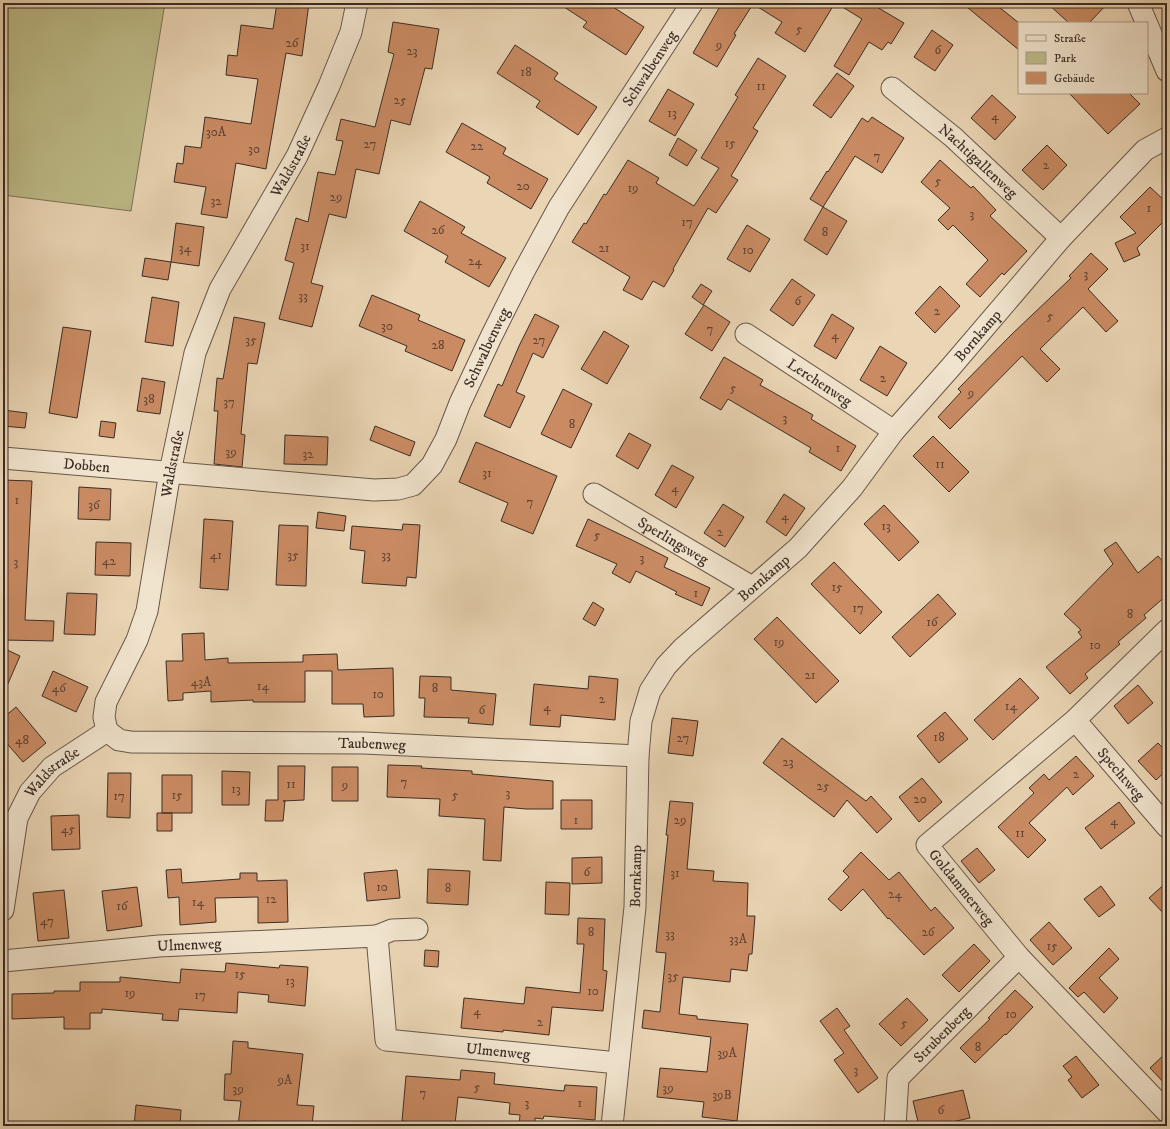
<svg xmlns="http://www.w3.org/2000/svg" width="1170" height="1129" font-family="'IM FELL DW Pica',serif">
<rect width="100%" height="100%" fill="#ead5b4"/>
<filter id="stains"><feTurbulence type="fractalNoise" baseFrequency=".005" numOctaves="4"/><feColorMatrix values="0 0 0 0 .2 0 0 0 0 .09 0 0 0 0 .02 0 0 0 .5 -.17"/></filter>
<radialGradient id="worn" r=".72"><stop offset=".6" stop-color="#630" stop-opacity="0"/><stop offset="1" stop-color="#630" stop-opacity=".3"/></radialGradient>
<path fill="#bdbb88" stroke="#7c7457" d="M3 3H165L131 211 3 195Z"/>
<path fill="#ca8b63" stroke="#3c2d26" d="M277 3H309L302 56 286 53 266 169 236 163 227 218 201 214 206 187 174 182 177 163 183 164 185 146 201 148 205 117 251 124 258 79 226 75 228 55 237 56 241 25 273 29Z
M558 3H607L644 27 626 55 583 27 587 22Z
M722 3H835L805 52 775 33 782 22 753 4 734 34 736 35 717 67 693 53Z
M836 3H870L904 23 891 44 888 42 882 50 869 42 849 75 834 66 862 19Z
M962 3H994L1019 23V50Z
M1047 3H1108L1089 23H1069Z
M393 22 439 29 432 69 425 68 410 125 391 120 379 174 356 169 346 218 329 214 311 283 323 286 312 327 279 319 294 263 285 260 296 218 308 222 318 172 335 175 343 141 336 140 341 119 375 127 394 54 388 52Z
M932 30 953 45 935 71 914 57Z
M515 45 558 73 554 79 597 107 578 135 536 107 540 101 497 73Z
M758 58 786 76 753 128 758 131 731 176 738 180 716 213 708 208 673 269 674 270 664 287 653 281 642 300 623 290 630 277 572 242 584 223 586 224 604 194 606 195 628 160 659 178 656 183 694 206 719 168 701 158 738 97 735 95Z
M837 73 854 86 831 118 813 105Z
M668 89 694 104 675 136 649 121Z
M1069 93H1129L1140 104 1108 134Z
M992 95 1016 117 995 140 971 118Z
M872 117 904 138 882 173 855 156 823 207 810 199 827 171 828 172 862 118 868 122Z
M462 123 506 148 503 154 548 179 531 209 487 183 490 177 446 152Z
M678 138 697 150 687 166 669 155Z
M1047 145 1067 165 1043 190 1022 170Z
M940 160 971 188 973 186 996 210 990 216 1027 251 1004 275 1002 273 980 297 966 284 988 260 953 225 948 230 938 220 950 208 921 182Z
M1150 187 1167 203V218L1137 248 1140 255 1124 262 1115 243 1136 233 1120 217Z
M420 201 465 227 461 233 506 258 489 287 445 262 448 256 404 231Z
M823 207 847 221 827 255 804 240Z
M176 223 204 227 199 266 171 262 168 280 142 276 145 258 171 262Z
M747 225 770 239 750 272 727 259Z
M1091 253 1108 269 1088 289 1118 321 1106 332 1083 307 1040 349 1060 369 1047 382 1022 356 950 429 938 417 961 392 958 389 1011 335 1071 278 1069 276Z
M792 279 815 295 793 326 770 310Z
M701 284 712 291 703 305 692 297Z
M940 286 960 306 935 333 915 313Z
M372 295 420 315 418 320 465 340 452 371 405 351 407 346 359 326Z
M152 297 179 302 173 346 145 342Z
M704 305 730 322 712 351 685 334Z
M535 314 559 326 543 358 533 353 516 392 525 396 510 428 484 416 498 384 502 386 519 346Z
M832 314 854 328 836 359 814 346Z
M234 317 265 323 257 364 248 363 241 434 245 435 242 467 214 464 218 411H214L217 378 223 379Z
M63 327 91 331 77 418 49 413Z
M604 331 629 346 607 384 581 369Z
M880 346 907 363 887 396 860 380Z
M724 357 763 380 760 385 813 415 811 419 856 446 841 471 809 452 811 448 728 399 721 410 700 398Z
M142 378 165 382 160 414 137 411Z
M563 389 592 404 571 448 541 434Z
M3 410 27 413 25 428 3 426Z
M101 421 116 423 114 438 99 436Z
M375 426 415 442 410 456 370 440Z
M629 433 651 445 638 469 616 456Z
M285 435 328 437 327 465 284 464Z
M933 436 969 472 949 492 913 456Z
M476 442 557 476 533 534 501 521 508 503 459 482Z
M672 465 694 477 676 508 655 495Z
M3 480 32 481 25 620 54 621 53 641 3 640Z
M79 487 111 489 110 520 78 519Z
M784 494 805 508 786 536 766 522Z
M723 504 744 517 725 547 704 533Z
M884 505 919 542 899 561 864 524Z
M318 512 346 516 344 531 316 528Z
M204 519 233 521 228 590 200 588Z
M588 519 632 540 668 558 664 567 710 588 702 606 675 594 677 592 636 571 630 583 612 573 617 564 576 546Z
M403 524 420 525 416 578 407 577 406 586 362 583 365 551 350 549 352 526 402 530Z
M279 525 308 526 306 586 276 585Z
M96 542 131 543 130 576 95 575Z
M1116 542 1138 573 1158 556 1167 566V595L1144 615 1146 618 1118 642 1120 644 1085 674 1088 678 1070 694 1046 667 1082 637 1078 632 1081 630 1064 614 1113 564 1104 550Z
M834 562 882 612 860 634 811 584Z
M67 593 97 594 95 635 64 634Z
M938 594 956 614 910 657 892 637Z
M593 602 604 609 595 626 583 619Z
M777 617 839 681 816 703 754 639Z
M204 633 205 660 228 658V663L303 662V655L337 654 338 670 393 668 394 716 364 717 363 704H332V671H305V702H253V700L211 702V691L183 693V700L168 701 166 661H183L182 634Z
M3 648 20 656 3 695Z
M53 671 88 687 76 712 42 696Z
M420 676 451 677V690L496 694 493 725 468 723 469 718 424 717 425 698H419Z
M589 676 618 679 615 720 561 715 560 727 530 725 534 684 588 689Z
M1020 678 1039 698 993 740 974 720Z
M1138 685 1153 703 1128 724 1114 706Z
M16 707 46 743 23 762 3 739V718Z
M945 712 968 739 939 763 917 736Z
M672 718 698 721 693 756 668 753Z
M782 738 866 801 871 796 892 819 877 833 847 800 834 817 763 763Z
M1158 743 1167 752V770L1156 780 1138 761Z
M1076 756 1094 776 1073 795 1067 787 1029 823 1046 840 1028 858 998 827 1034 793 1029 788 1044 774 1049 780Z
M388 765 422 766 421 768 472 771V774L553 781V809H526L504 807 501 861 483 860 485 819 439 816 440 799 387 797Z
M278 766H305L304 800 283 801H285L283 821H265L266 800H278Z
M332 767H358V801H332Z
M222 771 250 772 249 805H222Z
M108 773H131L130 818 107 817Z
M162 775H192V813H162Z
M922 778 942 802 919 822 899 797Z
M561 800H592V829H561Z
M670 801 693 803 687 869 714 871 713 881 748 883 747 916H755L752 954H749L747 971 731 969 730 982 683 977 679 1014 697 1016V1019L748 1024 737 1121 702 1117 704 1102 657 1097 660 1068 707 1072 711 1037 642 1028 644 1010 660 1012 666 953 656 952 668 835H666Z
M1119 802 1135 823 1101 849 1085 828Z
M157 813H172V831H157Z
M79 815 80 849 52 850 51 816Z
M977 848 995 870 979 883 961 861Z
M861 852 889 880 899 872 931 911 935 907 954 928 924 955 889 918 888 919 863 889 841 911 828 899 849 877 843 871Z
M602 857V883L572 884V858Z
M181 869 182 883 240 879V873H257V881L287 880 288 922 258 923V897L215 898 216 922 180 925 179 897 168 898 166 870Z
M428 869 470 871 468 905 427 903Z
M397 870 400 898 367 901 364 873Z
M546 882 570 883 569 915 545 914Z
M1167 882V917L1149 898Z
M1101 886 1115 905 1099 917 1084 899Z
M137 887 142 926 107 931 102 891Z
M64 890 69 938 38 941 33 893Z
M578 918 605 919 603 970 607 971 603 1011 552 1007 549 1035 503 1030V1032L461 1028 464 998 524 1004 526 987 580 993 584 944H577Z
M1049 922 1072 948 1053 965 1030 940Z
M974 944 990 961 959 992 942 975Z
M1109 948 1119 959 1099 978 1118 998 1104 1013 1084 992 1078 997 1069 988Z
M425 950 439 951 438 967 424 966Z
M226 963 279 968 280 965 308 967 305 1006 268 1002 269 995 238 992 237 1013 179 1009 178 1021 162 1020 163 1014 102 1009V1013H90V1029H64V1017L12 1019V994L54 993V991H80V982H120V977L180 983 181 969 225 972Z
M1015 990 1033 1007 1006 1035 1005 1034 975 1063 960 1048 990 1019 988 1018Z
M907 998 928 1020 901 1046 879 1024Z
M837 1008 850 1026 844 1030 878 1078 858 1093 834 1060 844 1053 820 1021Z
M233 1041 248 1042V1048L303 1054 297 1105 314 1106 312 1126H299L253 1121V1126H238L241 1101 224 1100 225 1074H231Z
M1167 1052V1086L1150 1068Z
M1076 1056 1099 1085 1082 1098 1068 1080 1072 1077 1063 1066Z
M461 1070 495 1073 494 1084 564 1091 565 1085 597 1087 595 1120 544 1116 543 1119 535 1118V1126H519L520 1115 509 1114 510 1103 458 1097 455 1124 446 1123V1125L402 1121 406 1076 460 1080Z
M963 1090 970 1118 934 1126H919L913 1101Z
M136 1105 181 1110 180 1126H134Z"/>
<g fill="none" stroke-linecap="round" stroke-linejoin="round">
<g stroke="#68574a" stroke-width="23">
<g id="minor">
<path d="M1138 3 1167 71"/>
<path id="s1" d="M892 88 953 137 1061 238"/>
<path id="s2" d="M746 334 894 431"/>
<path id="s3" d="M3 458 374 490 398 489 413 485 432 465 446 439 460 403 491 337 523 273 559 207 692 3"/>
<path id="s4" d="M594 494 752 587"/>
<path id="s5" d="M1167 630 1075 720 927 845 1019 957 1167 1112"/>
<path id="s6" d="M1075 720 1167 827"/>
<path id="s7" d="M107 731 104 717 106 702 137 640 147 611 170 472 195 353 220 289 297 156 329 86 351 32 357 3"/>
<path id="s8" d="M107 731 119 740 131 742 364 743 638 756"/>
<path id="s9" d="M3 910 17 818 30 792 52 767 107 731"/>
<path d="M377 936 392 930 417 929"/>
<path id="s10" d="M3 961 159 946 377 936 386 1040 618 1063"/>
<path id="s11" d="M612 1126 635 907 638 756 641 721 650 691 666 666 683 648 798 548 852 488 894 431 950 368 1061 238 1145 150 1167 138"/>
<path id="s12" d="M895 1126 898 1078 1019 957"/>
</g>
</g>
<use href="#minor" stroke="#f1e4ce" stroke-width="21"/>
</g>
<g text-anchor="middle" stroke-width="3" stroke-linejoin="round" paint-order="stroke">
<g font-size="13" fill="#604435">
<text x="799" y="33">5</text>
<text x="292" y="47">26</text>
<text x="719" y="49">9</text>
<text x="938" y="54">6</text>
<text x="412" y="55">23</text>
<text x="526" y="76">18</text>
<text x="761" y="90">11</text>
<text x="400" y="104">25</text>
<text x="672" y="117">13</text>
<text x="995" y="120">4</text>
<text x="216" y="136">30A</text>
<text x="730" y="147">15</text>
<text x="370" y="148">27</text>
<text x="477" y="150">22</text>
<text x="254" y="153">30</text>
<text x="877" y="160">7</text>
<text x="1046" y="169">2</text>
<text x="938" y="185">5</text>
<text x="523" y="190">20</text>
<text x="633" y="192">19</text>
<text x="336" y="201">29</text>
<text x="216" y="205">32</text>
<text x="1149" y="212">1</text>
<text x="972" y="218">3</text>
<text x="687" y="226">17</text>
<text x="438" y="234">26</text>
<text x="825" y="236">8</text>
<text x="305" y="250">31</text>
<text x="185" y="252">34</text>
<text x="604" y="252">21</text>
<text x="748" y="254">10</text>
<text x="475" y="265">24</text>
<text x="1086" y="278">3</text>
<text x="303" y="300">33</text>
<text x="798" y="305">6</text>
<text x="937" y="315">2</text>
<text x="1050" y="320">5</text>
<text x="387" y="330">30</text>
<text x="710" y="333">7</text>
<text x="835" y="339">4</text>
<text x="251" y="344">35</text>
<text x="539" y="344">27</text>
<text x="438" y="349">28</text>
<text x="883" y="382">2</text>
<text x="733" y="392">5</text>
<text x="971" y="397">9</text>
<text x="149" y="403">38</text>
<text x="229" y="406">37</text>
<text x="785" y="422">3</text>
<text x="572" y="428">8</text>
<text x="838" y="452">1</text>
<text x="231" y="456">39</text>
<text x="308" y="458">32</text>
<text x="940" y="468">11</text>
<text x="487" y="477">31</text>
<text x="675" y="492">4</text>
<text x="17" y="504">1</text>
<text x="530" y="506">7</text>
<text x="94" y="509">36</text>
<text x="785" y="520">4</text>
<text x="886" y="530">13</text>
<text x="720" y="536">2</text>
<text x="597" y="539">5</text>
<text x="216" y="559">41</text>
<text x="293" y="559">35</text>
<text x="386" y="559">33</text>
<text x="642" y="562">3</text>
<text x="109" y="565">42</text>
<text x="16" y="566">3</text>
<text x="837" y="591">15</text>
<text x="696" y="597">1</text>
<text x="858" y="612">17</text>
<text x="1130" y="618">8</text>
<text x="932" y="626">16</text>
<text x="779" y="646">19</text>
<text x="1095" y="649">10</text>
<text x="810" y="679">21</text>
<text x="201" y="686">43A</text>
<text x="263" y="690">14</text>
<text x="59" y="692">46</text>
<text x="435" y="692">8</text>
<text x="378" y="698">10</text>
<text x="602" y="703">2</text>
<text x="1011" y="710">14</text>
<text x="547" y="711">4</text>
<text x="482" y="714">6</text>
<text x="939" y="741">18</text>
<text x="683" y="742">27</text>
<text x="22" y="744">48</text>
<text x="788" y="766">23</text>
<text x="1076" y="778">2</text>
<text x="404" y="786">7</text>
<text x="291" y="788">11</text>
<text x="345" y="789">9</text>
<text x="823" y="790">25</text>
<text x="236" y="793">13</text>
<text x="508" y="797">3</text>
<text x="177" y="799">15</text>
<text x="455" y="799">5</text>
<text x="119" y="800">17</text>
<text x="920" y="803">20</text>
<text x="576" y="824">1</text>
<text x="680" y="824">29</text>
<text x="1114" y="825">4</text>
<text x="68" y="833">45</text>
<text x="1020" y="837">11</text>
<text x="587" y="876">6</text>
<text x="675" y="877">31</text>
<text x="382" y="891">10</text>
<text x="448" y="892">8</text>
<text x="895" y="898">24</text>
<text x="271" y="903">12</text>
<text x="198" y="906">14</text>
<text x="122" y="910">16</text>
<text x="47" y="925">47</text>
<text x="591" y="936">8</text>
<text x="928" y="936">26</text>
<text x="670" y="938">33</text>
<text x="738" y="943">33A</text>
<text x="1052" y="950">15</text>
<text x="240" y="978">15</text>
<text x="673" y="980">35</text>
<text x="290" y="985">13</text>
<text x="593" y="995">10</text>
<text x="130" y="997">19</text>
<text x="200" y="999">17</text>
<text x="477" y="1015">4</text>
<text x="1011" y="1018">10</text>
<text x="540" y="1026">2</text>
<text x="904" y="1027">5</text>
<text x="978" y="1051">8</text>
<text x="727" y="1057">39A</text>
<text x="856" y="1074">3</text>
<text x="285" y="1084">9A</text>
<text x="477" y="1091">5</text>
<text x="668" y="1092">39</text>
<text x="238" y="1093">39</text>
<text x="423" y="1097">7</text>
<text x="722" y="1099">39B</text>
<text x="527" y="1107">3</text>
<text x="580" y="1107">1</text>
<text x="941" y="1114">6</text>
</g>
<g font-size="15" fill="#3c2d26" stroke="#f1e4ce">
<text dy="5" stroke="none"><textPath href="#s3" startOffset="893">Schwalbenweg</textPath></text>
<text dy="5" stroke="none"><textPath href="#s1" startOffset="113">Nachtigallenweg</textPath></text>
<text dy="5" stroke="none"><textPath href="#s7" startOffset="603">Waldstraße</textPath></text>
<text dy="5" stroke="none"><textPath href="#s11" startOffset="923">Bornkamp</textPath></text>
<text dy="5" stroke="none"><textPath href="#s3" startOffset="569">Schwalbenweg</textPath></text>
<text dy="5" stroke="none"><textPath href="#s2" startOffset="88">Lerchenweg</textPath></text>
<text dy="5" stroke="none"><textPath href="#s7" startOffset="279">Waldstraße</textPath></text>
<text dy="5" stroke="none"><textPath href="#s3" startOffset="84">Dobben</textPath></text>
<text dy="5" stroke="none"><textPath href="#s4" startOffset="92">Sperlingsweg</textPath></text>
<text dy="5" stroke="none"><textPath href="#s11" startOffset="599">Bornkamp</textPath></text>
<text dy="5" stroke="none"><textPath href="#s8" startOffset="268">Taubenweg</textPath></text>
<text dy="5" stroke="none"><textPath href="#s9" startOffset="152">Waldstraße</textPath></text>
<text dy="5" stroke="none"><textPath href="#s6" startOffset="71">Spechtweg</textPath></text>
<text dy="5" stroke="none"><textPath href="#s11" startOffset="251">Bornkamp</textPath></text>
<text dy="5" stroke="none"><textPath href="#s5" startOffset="377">Goldammerweg</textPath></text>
<text dy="5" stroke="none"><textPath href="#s10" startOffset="187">Ulmenweg</textPath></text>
<text dy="5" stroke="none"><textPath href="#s12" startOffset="110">Strubenberg</textPath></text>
<text dy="5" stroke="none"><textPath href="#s10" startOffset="592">Ulmenweg</textPath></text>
</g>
</g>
<rect width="1170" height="1129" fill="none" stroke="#ead5b4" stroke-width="16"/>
<rect x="4" y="4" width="1162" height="1121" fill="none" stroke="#3c2d26" stroke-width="2"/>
<rect x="8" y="8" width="1154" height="1113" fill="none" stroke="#3c2d26"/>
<rect x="1018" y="22" width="130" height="72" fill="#f1e4ce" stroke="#a99b8b"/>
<rect x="1026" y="35" width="20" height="6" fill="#f1e4ce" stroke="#a99b8b"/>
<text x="1054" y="42" font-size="12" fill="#3c2d26">Straße</text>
<rect x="1026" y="52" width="20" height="12" fill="#bdbb88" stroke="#a99b8b"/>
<text x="1054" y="62" font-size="12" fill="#3c2d26">Park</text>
<rect x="1026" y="72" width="20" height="12" fill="#ca8b63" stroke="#a99b8b"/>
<text x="1054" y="82" font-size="12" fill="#3c2d26">Gebäude</text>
<rect width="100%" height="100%" filter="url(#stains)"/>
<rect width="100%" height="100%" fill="url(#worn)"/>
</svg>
